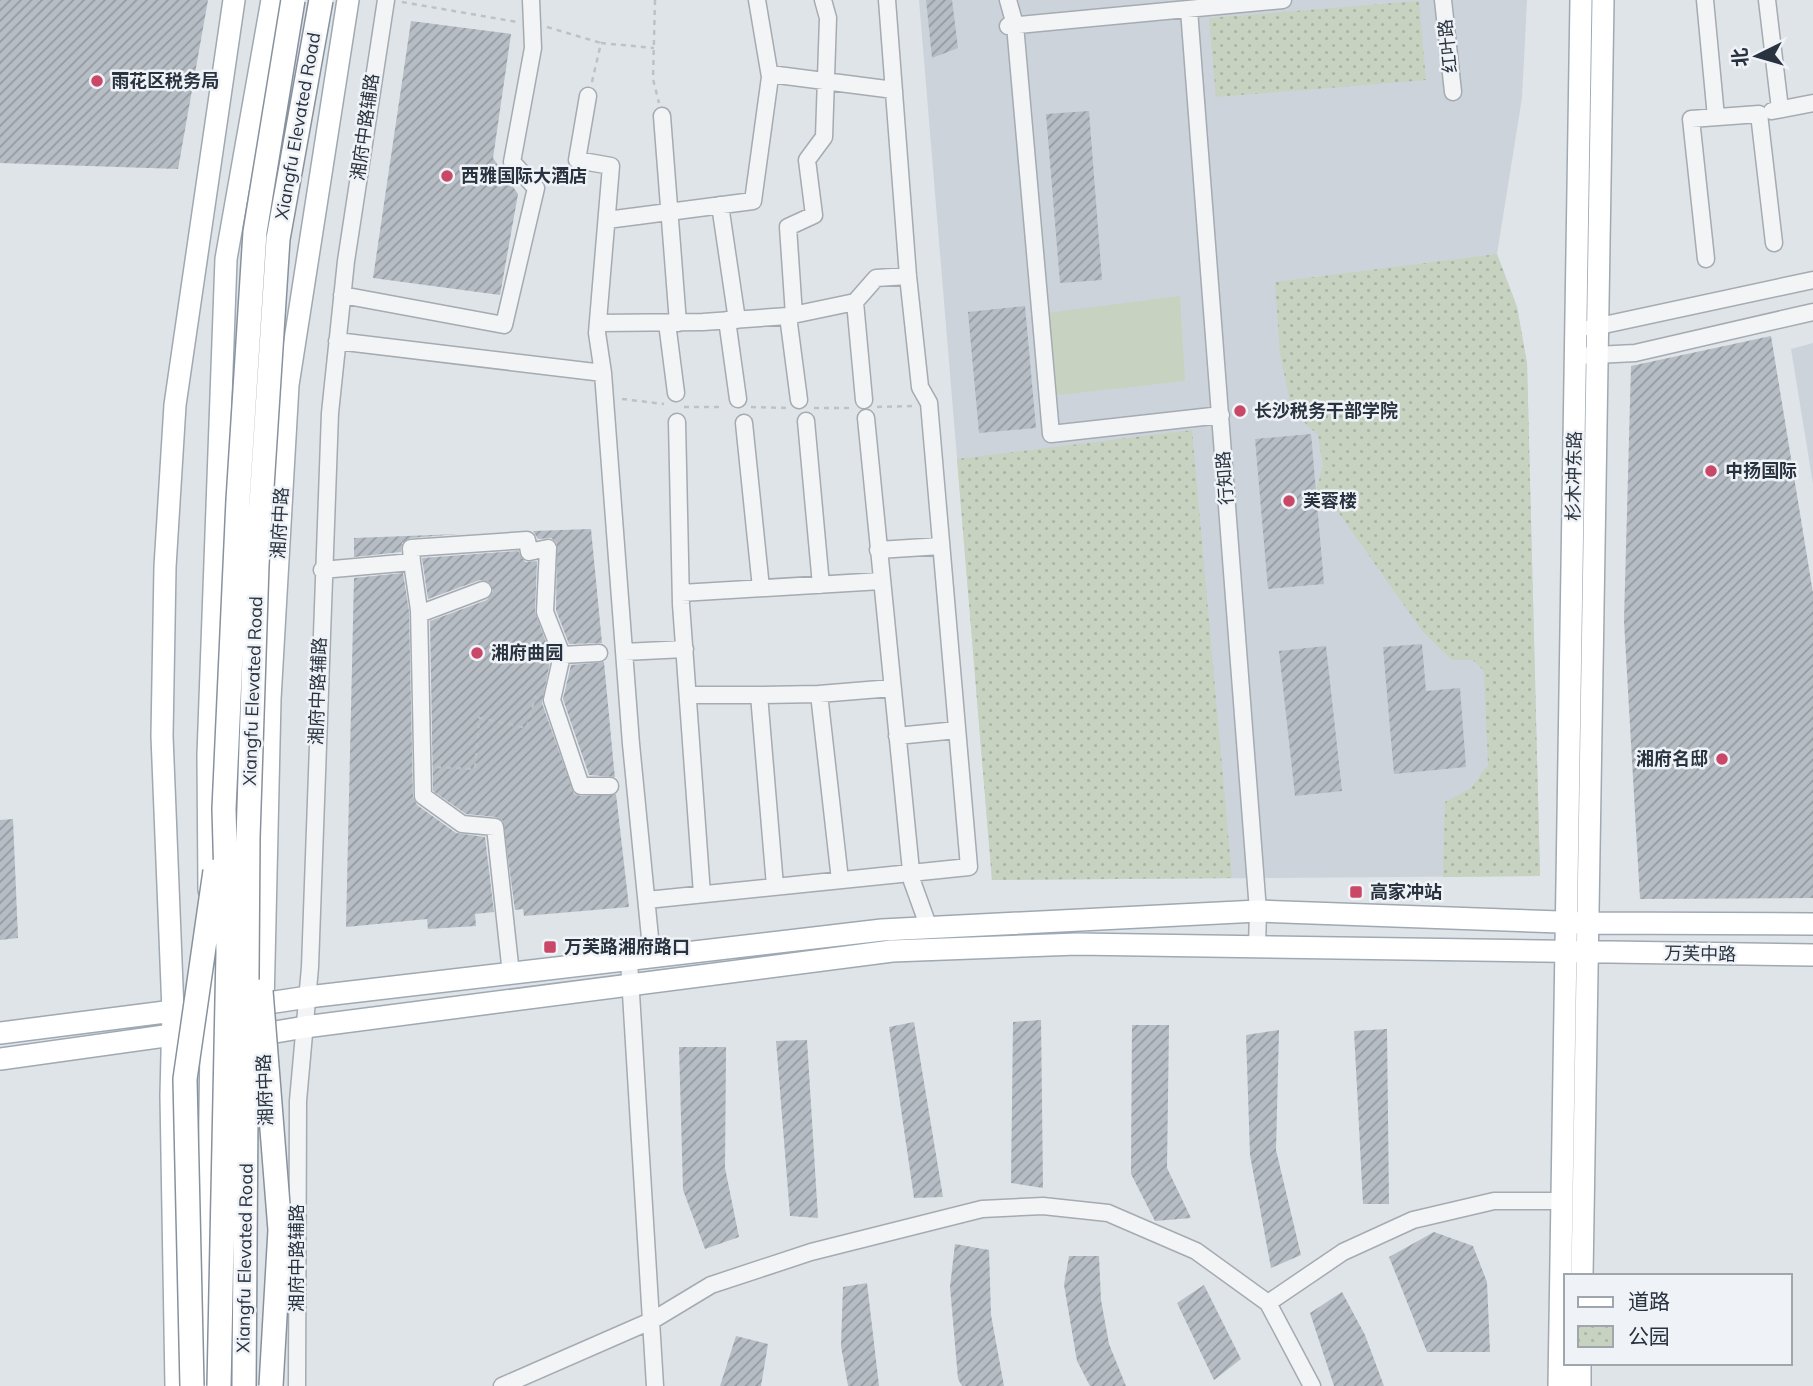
<svg xmlns="http://www.w3.org/2000/svg" width="1813" height="1386" font-family="Mulish,'Noto Sans SC',sans-serif">
<defs>
<pattern id="park-dots" width="8" height="8" patternUnits="userSpaceOnUse" patternTransform="scale(1.75)"><rect width="8" height="8" fill="#c7d2c1"/><path d="M2 2h.1M6 6h.1" fill="none" stroke="#abb5a7" stroke-width="1.8" stroke-linecap="round"/></pattern>
<pattern id="building-hatch" width="6" height="6" patternUnits="userSpaceOnUse" patternTransform="scale(1.75)"><rect width="6" height="6" fill="#b7bdc5"/><path d="M-1 1l2-2M0 6l6-6M5 7l2-2" fill="none" stroke="#959aa1"/></pattern>
</defs>
<rect width="100%" height="100%" fill="#dfe4e8"/>
<path fill="#cdd3da" d="M919 0H1527L1522 98 1497 254 1517 307 1527 363 1540 876 992 880Z
M1813 343V484L1791 349Z"/>
<path fill="#c7d2c1" d="M1180 296 1185 381 1040 397 1031 315Z"/>
<path fill="url(#park-dots)" d="M1419 1 1426 80 1216 97 1209 18Z
M1497 254 1517 307 1527 363 1540 876 1443 877 1445 802 1471 788 1488 765 1484 671 1473 660H1452L1423 632 1336 509 1316 491 1323 466 1318 435 1292 411 1280 354 1275 282Z
M1192 430 1232 878 992 880 957 459Z"/>
<path fill="url(#building-hatch)" d="M0 0H208L178 169 0 163Z
M926 0H952L958 48 932 58Z
M411 21 511 34 493 158 518 194 500 295 373 278Z
M1089 111 1102 280 1060 283 1046 114Z
M1025 306 1036 428 979 433 968 312Z
M1771 336 1813 593V898L1640 899 1624 621 1631 366Z
M1311 434 1324 584 1268 589 1255 439Z
M591 529 602 643 569 644 556 610 557 543 551 538 538 539 533 531Z
M459 534 410 538 402 543 401 552 354 557V538Z
M518 551 525 562 537 561 535 612 551 656 542 703 574 794 581 796 616 794 629 907 524 916 523 909 515 910 503 821 496 817 466 814 433 791 430 621 487 600 493 591 489 582 480 580 428 599 422 558Z
M403 573 409 611 413 797 417 805 456 833 485 837 494 912 475 914 476 926 428 929 427 919 346 927 354 578Z
M1422 644 1426 691 1460 688 1466 767 1394 774 1383 647Z
M1326 646 1342 791 1295 796 1279 651Z
M604 662 614 769 615 777 589 775 563 699 571 665Z
M13 819 18 938 0 940V820Z
M1041 1020 1043 1188 1011 1183 1013 1022Z
M914 1022 943 1197 914 1198 889 1027Z
M1132 1025H1169L1167 1168 1191 1218 1155 1221 1131 1174Z
M1387 1029 1389 1204H1363L1354 1031Z
M1279 1030 1276 1150 1301 1255 1271 1268 1250 1155 1246 1035Z
M807 1040 818 1218 790 1216 776 1041Z
M679 1047H726L725 1168 739 1237 705 1249 683 1190Z
M1434 1232 1473 1246 1487 1282 1490 1352H1427L1389 1257Z
M955 1244 989 1250 991 1315 1004 1386H962L958 1379 950 1287Z
M1069 1256H1099L1101 1300 1109 1344 1126 1386H1090L1077 1361 1064 1285Z
M867 1283 879 1386H848L841 1346 843 1287Z
M1204 1285 1241 1359 1214 1380 1177 1303Z
M1342 1292 1365 1335 1384 1386H1334L1310 1313Z
M736 1336 768 1344 761 1386H720Z"/>
<g fill="none" stroke-linecap="round" stroke-linejoin="round">
<g stroke="#a5abb2" stroke-width="19">
<path id="minor" d="M1008 0 1015 25 1051 434 1221 415
M1443 0 1453 92
M1705 0 1716 117
M1767 0 1780 109
M1189 10 1258 911 1257 946
M1008 26 1283 0
M770 74 894 90
M1772 111 1813 103
M662 116 678 323
M720 205 737 320
M607 220 753 201 770 77 757 0
M1706 259 1691 119 1759 114 1774 243
M342 295 504 325 536 188 512 162 533 48 531 0
M855 302 864 400
M794 315 788 227 814 215 807 160 824 137 828 18 823 0
M788 316 799 400
M727 320 738 399
M598 323 703 322 788 316 855 302 876 278 908 276
M667 323 676 393
M1590 328 1813 280
M337 341 603 373 597 333 611 166 577 160 588 96
M1576 356 1635 353 1813 312
M603 373 631 744 652 958
M866 418 912 881 929 928
M806 421 821 585
M677 422 681 604 702 894
M744 423 761 588
M878 550 941 546
M412 562 411 548 527 540 529 552 548 548 545 612 562 655 552 700 581 786H610
M322 570 412 562 419 610 423 796 462 824 495 827 511 974
M681 593 881 581
M419 614 483 590
M624 652 685 649
M562 655 599 653
M819 694 840 880
M688 695H759L775 886
M759 695 819 694 892 688
M897 736 957 730
M647 900 969 867 929 403 920 387 908 276 887 0
M629 961 655 1386
M1268 1303 1343 1252 1413 1220 1494 1201H1562
M297 1386 298 1101 310 967 330 413 346 261 386 0
M502 1386 653 1320 711 1285 811 1252 982 1209 1043 1206 1108 1213 1196 1251 1268 1303 1312 1386"/>
</g>
<g stroke="#9fa9b3" stroke-width="24">
<path id="major" d="M209 890 208 755 226 259 272 0
M263 1006 270 699 288 385 348 0
M0 1033 173 1011 209 1012 308 997 882 930 1258 911 1588 923 1813 924
M0 1059 172 1035 211 1043 305 1027 892 951 1077 944 1813 955
M1582 1276 1603 0
M176 1386 171 1096 173 1011 162 736 165 567 175 405 234 0
M206 1386 211 1043 209 964
M1559 1386 1581 0
M1580 1386V1363"/>
</g>
<path stroke="#bec2c6" stroke-width="2.5" stroke-dasharray="5 5" stroke-linecap="butt" d="M655 0 653 79 659 103
M402 2 517 22
M547 27 601 43
M592 82 601 43 654 48
M622 399 664 404
M684 407H723
M751 407 786 408
M877 407 912 406
M814 408H849
M436 767 475 769 479 718 527 728 535 697 538 698"/>
<use href="#minor" stroke="#f2f4f6" stroke-width="16"/>
<use href="#major" stroke="#fff" stroke-width="21"/>
<g stroke="#87929e" stroke-width="26" stroke-linecap="butt">
<path id="highway-bridge" d="M261 991 280 1230 271 1386
M192 1386 185 1079 215 871
M219 1386 228 952 224 809 238 500 255 232 293 0
M244 1386 248 837 257 565 278 239 321 0"/>
</g>
<use href="#highway-bridge" stroke="#fff" stroke-width="23"/>
</g>
<g fill="#ca4867" stroke="#eff2f6" stroke-width="2.5">
<circle cx="97" cy="81" r="7"/>
<circle cx="447" cy="176" r="7"/>
<circle cx="1240" cy="411" r="7"/>
<circle cx="1711" cy="471" r="7"/>
<circle cx="1289" cy="501" r="7"/>
<circle cx="477" cy="653" r="7"/>
<circle cx="1722" cy="759" r="7"/>
<rect x="1349" y="885" width="14" height="14" rx="3.5"/>
<rect x="543" y="940" width="14" height="14" rx="3.5"/>
</g>
<g text-anchor="middle" stroke-width="5" stroke-linejoin="round" paint-order="stroke">
<g font-size="18" fill="#29333f" stroke="#eff2f6">
<text transform="translate(1448 46) rotate(-96)" y="6">红叶路</text>
<text transform="translate(298 126) rotate(-80)" y="6">Xiangfu Elevated Road</text>
<text transform="translate(365 127) rotate(-82)" y="6">湘府中路辅路</text>
<text transform="translate(1574 476) rotate(-89)" y="6">杉木冲东路</text>
<text transform="translate(1225 478) rotate(-94)" y="6">行知路</text>
<text transform="translate(280 523) rotate(-87)" y="6">湘府中路</text>
<text transform="translate(253 691) rotate(-88)" y="6">Xiangfu Elevated Road</text>
<text transform="translate(318 691) rotate(-88)" y="6">湘府中路辅路</text>
<text transform="translate(1700 954) rotate(1)" y="6">万芙中路</text>
<text transform="translate(265 1090) rotate(-92)" y="6">湘府中路</text>
<text transform="translate(245 1258) rotate(-89)" y="6">Xiangfu Elevated Road</text>
<text transform="translate(297 1258) rotate(-90)" y="6">湘府中路辅路</text>
</g>
<g font-size="18" font-weight="bold" fill="#29333f" stroke="#eff2f6" text-anchor="start">
<text x="111" y="87">雨花区税务局</text>
<text x="461" y="182">西雅国际大酒店</text>
<text x="1254" y="417">长沙税务干部学院</text>
<text x="1725" y="477">中扬国际</text>
<text x="1303" y="507">芙蓉楼</text>
<text x="491" y="659">湘府曲园</text>
<text x="1708" y="765" text-anchor="end">湘府名邸</text>
<text x="1370" y="898">高家冲站</text>
<text x="564" y="953">万芙路湘府路口</text>
</g>
</g>
<rect x="1564" y="1274" width="228" height="91" fill="#eff2f6" stroke="#a0a6ad" stroke-width="2"/>
<rect x="1578" y="1297" width="35" height="10" fill="#ffffff" stroke="#a0a6ad" stroke-width="2"/>
<text x="1628" y="1309" font-size="21" fill="#29333f">道路</text>
<rect x="1578" y="1326" width="35" height="21" fill="url(#park-dots)" stroke="#a0a6ad" stroke-width="2"/>
<text x="1628" y="1344" font-size="21" fill="#29333f">公园</text>
<g transform="translate(1757 56) rotate(265)" stroke="#eff2f6" stroke-width="5" paint-order="stroke">
<path d="M0-5L12 26L0 18L-12 26Z" fill="#29333f"/>
<text y="-10" font-size="19" font-weight="bold" text-anchor="middle" fill="#29333f">北</text>
</g>
</svg>
